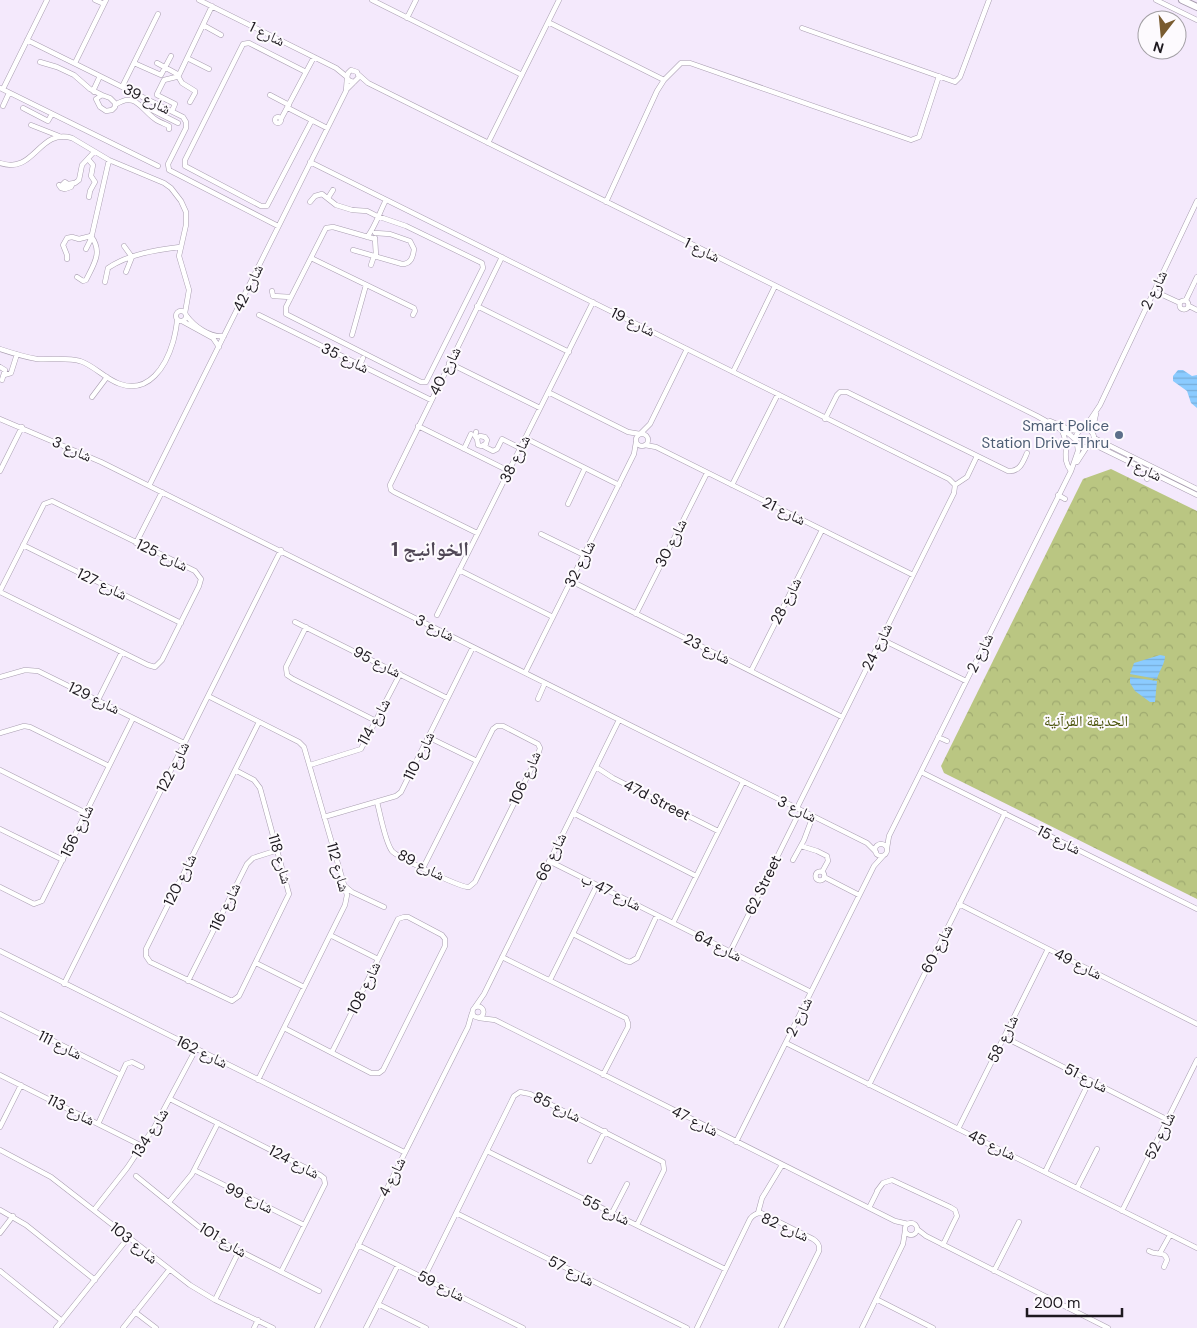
<svg xmlns="http://www.w3.org/2000/svg" width="1197" height="1328" font-family="'DM Sans','Noto Naskh Arabic',sans-serif">
<defs>
<pattern id="park-crowns" width="20" height="18" patternUnits="userSpaceOnUse" patternTransform="scale(1.25)"><rect width="20" height="18" fill="#bac682"/><path d="M2 6a3 3 0 1 1 6 0M12 15a3 3 0 1 1 6 0" fill="none" stroke="#9faa70"/></pattern>
<pattern id="water-rules" width="6" height="5" patternUnits="userSpaceOnUse" patternTransform="scale(1.25)"><rect width="6" height="5" fill="#8bcbff"/><path d="M0 2.5h6" fill="none" stroke="#78aeda"/></pattern>
</defs>
<rect width="100%" height="100%" fill="#f4e9fc"/>
<path fill="url(#park-crowns)" d="M1111 469 1197 511V899L944 773 941 766 1083 479Z"/>
<path fill="url(#water-rules)" d="M1178 370H1183L1192 376 1197 375V408L1191 403 1187 391 1173 381V376Z
M1160 655 1165 656C1165 664 1159 671 1157 679L1130 674 1134 663Z
M1130 677 1157 681 1155 702H1150L1135 691 1130 683Z"/>
<g fill="none" stroke-linecap="round" stroke-linejoin="round">
<g stroke="#a99eb0" stroke-width="5.5">
<path id="minor" d="M95 0 104 4
M199 0 336 68 347 77
M372 0 522 75
M1156 0 1197 20
M407 18 416 0
M548 22 664 80
M203 25 221 35
M802 28 955 82 960 77 989 0
M27 40 183 117 186 122V128L168 164 169 170 278 226
M187 58 209 69
M40 62 57 67 74 75 90 89 102 95
M75 63 106 0
M134 63 161 75 171 56
M157 63 179 75
M306 72 249 43 243 44 185 160V166L261 206H267L312 120
M359 75 368 83 1037 416 1069 434 1076 440
M178 76 182 83 195 91V93L190 102
M122 87 158 14
M0 88 158 166
M3 89 47 0
M346 90 359 77 357 72 351 70 348 73 347 78 350 81 354 82
M94 92 93 91 100 76
M102 95 110 98 115 103V107L112 110 106 111 100 107 96 99Z
M270 95 289 105
M115 105C135 91 141 109 155 119 159 122 165 124 169 126V129
M3 106 9 93
M23 108 48 121 52 114
M288 108 327 128
M152 110 178 123
M172 111 175 104 157 95V94L164 80 176 77 179 75 212 6
M275 120a3 3 0 1 1 6 0a3 3 0 1 1-6 0Z
M281 119 314 57
M31 125 59 136
M488 143 559 0
M88 159 93 165 91 176 95 182 90 191 89 197
M310 162 949 479 955 485
M0 163C35 175 38 128 72 138L109 160 164 183 171 188 181 201 186 212V225L179 256 189 290 185 313
M65 182 68 184 66 186 63 184Z
M68 184 75 183 79 180 82 165 94 152
M59 185 61 188 65 189 71 187 73 183
M328 198 333 190
M310 202 315 196 322 194 336 205 352 210 367 211 377 216 406 226 482 263 483 268 426 382H421L286 314V307L326 228 333 227 375 239
M606 202 657 91 664 80 681 63H690L911 140 919 137 939 76
M367 237C375 228 380 211 386 200
M375 238 376 256
M124 246 132 257 126 272
M86 249 91 239 109 160
M353 250 402 264C411 264 413 257 414 249L410 241 390 234 375 233
M311 258 414 308 415 311 413 315
M67 259V255L63 245 67 238 72 237 79 239 91 236C103 252 94 264 86 280L83 281 77 277
M371 265 374 256
M105 282 108 268C129 254 156 250 180 247
M272 291 273 296 291 297
M1154 291 1180 303
M1186 300 1197 277
M1179.5 305a4.5 4.5 0 1 1 9 0a4.5 4.5 0 1 1-9 0Z
M477 306 569 352
M1189 306 1197 310
M176 316a5 5 0 1 1 10 0a5 5 0 1 1-10 0Z
M186 315C194 326 210 338 224 336
M259 315 431 400
M182 321 213 338 219 347
M352 335 366 285
M0 349C12 353 24 357 37 359 51 360 66 357 80 361 95 366 105 379 120 384 149 394 166 366 173 342 175 334 177 327 177 319
M449 363 540 408
M360 365 363 358
M0 367 5 370 2 380
M733 372 775 286
M4 375 11 373 17 354
M548 392 628 432 640 434
M92 397 107 377
M0 419 101 462 867 843 876 852
M825 419 837 395 840 392H847L1008 471C1020 472 1023 462 1027 453
M1050 421 1071 430 1079 431
M418 426 509 471
M1076 438a9 9 0 1 1 18 0a9 9 0 1 1-18 0Z
M1084 429 1100 405 1197 201
M1062 431C1071 448 1060 457 1071 471
M476 432 475 436 477 439
M1092 432 1096 414
M640 434 650 424 687 349
M636 440a6 6 0 1 1 12 0a6 6 0 1 1-12 0Z
M525 438 619 485
M1094 438 1197 489
M485 444 482 446 478 445 477 438 480 436 485 437 487 440 485 447 493 451 497 449 502 439 520 448
M645 445 656 447 913 575
M1091 445 1099 447 1197 495
M464 449 471 434
M1077 462 1086 448
M0 471 22 427
M1147 479 1150 472
M732 485 778 394
M955 485 967 477 977 456
M149 486 346 91 347 78
M1058 495 1065 499
M568 504 585 468
M477 533 394 492 391 490 390 485 502 257
M541 534 584 555
M136 543 162 492
M23 545 181 623
M459 570 553 617
M571 581 842 717
M0 591 44 504 52 501 195 571 201 579 199 586 162 660 155 667 148 665 0 592
M636 614 707 473
M437 615 593 302
M295 622 447 698
M306 627 286 667 287 675 293 679 376 721
M881 639 966 681
M751 671 822 530
M525 673 634 454 636 442
M0 677 25 670 38 671 184 743
M208 696 299 742 304 747 347 895 345 905 258 1080
M538 699 545 683
M98 700 122 652
M0 733 24 726 30 727 109 766
M428 737 477 761
M938 737 947 741
M310 765 361 749 400 674
M596 767 613 778 718 831
M0 770 86 813
M235 770 254 780 260 788 289 894 239 996 232 1001 150 962 146 956V949L259 722
M921 772 1197 909
M377 802C380 813 385 842 392 851 397 857 461 888 469 887L475 882 538 755 540 748 538 744 503 726H497L493 729 423 868
M797 808 954 493 955 485
M573 813 696 876
M324 817 396 796 401 792 473 647
M0 829 63 860
M875 850a6 6 0 1 1 12 0a6 6 0 1 1-12 0Z
M801 846 817 851 827 856 828 861 822 872
M887 848 889 836 1071 471 1078 451 1077 443
M793 860 804 840 813 816
M549 861 811 992
M815.5 876a4.5 4.5 0 1 1 9 0a4.5 4.5 0 1 1-9 0Z
M824 877 859 895
M0 887 34 904 42 901 133 718
M346 887 352 892 384 907
M959 904 1197 1024
M673 923 743 782
M573 934 626 961 630 962 637 958 657 915
M330 935 378 959
M0 951 404 1152
M730 952 796 819
M502 957 626 1018 628 1023V1027L603 1075
M256 963 304 987
M550 980 597 885
M188 981 247 864 253 858 278 850
M64 984 281 550
M472.5 1012a5.5 5.5 0 1 1 11 0a5.5 5.5 0 1 1-11 0Z
M475 1007 484 994 619 720
M0 1014 121 1075
M479 1018 495 1020 895 1221 908 1224
M284 1028 371 1073H379L383 1070 445 946V939L442 935 408 917H404L398 919 332 1052
M1004 1037 1168 1120
M786 1043 1197 1248
M0 1075 142 1146
M869 1085 1005 813
M170 1099 320 1175 324 1178 325 1184 281 1272
M98 1124 126 1064 132 1062 142 1067
M0 1127 21 1085
M958 1129 1048 949
M736 1142 874 866 883 856
M0 1150 51 1177 190 1285 215 1300 273 1328
M487 1151 725 1269
M590 1161 605 1131
M194 1170 304 1225
M1045 1172 1090 1080
M136 1176 199 1227 224 1243 319 1291
M1077 1188 1097 1149
M877 1191 883 1183 892 1180 950 1207 955 1210 957 1216 951 1228
M169 1202 192 1174 218 1123
M869 1208 878 1190
M0 1210 26 1225 95 1280
M94 1210 127 1168 155 1126 196 1049
M1122 1211 1197 1060
M456 1213 687 1328
M612 1213 627 1184
M758 1213 762 1198 782 1165
M905 1229a6 6 0 1 1 12 0a6 6 0 1 1-12 0Z
M917 1229 926 1236 1108 1328
M0 1233 13 1216
M358 1245 523 1328
M943 1245 952 1226
M1149 1251C1156 1256 1165 1250 1167 1260L1164 1267
M1160 1253 1170 1235
M0 1271 62 1321
M994 1271 1019 1222
M424 1278 514 1096 520 1092 530 1094 663 1162 664 1170 637 1225
M876 1299 933 1328
M215 1300 239 1251
M378 1304 426 1328
M135 1312 156 1328
M56 1328 128 1238
M123 1328 169 1270
M254 1328 258 1320
M317 1328 468 1027 472 1013
M366 1328 398 1265
M697 1328 750 1219C753 1215 756 1213 761 1213L813 1239C818 1242 820 1245 819 1251L781 1328
M862 1328 903 1244 905 1231"/>
</g>
<g stroke="#a99eb0" stroke-width="8">
<path id="highway" d="M1182 0 1197 7"/>
</g>
<use href="#minor" stroke="#fff" stroke-width="4.5"/>
<use href="#highway" stroke="#fff" stroke-width="6"/>
</g>
<circle fill="#5c6f8a" stroke="#fdfafe" stroke-width="2" cx="1119" cy="435" r="5"/>
<g text-anchor="middle" stroke-width="4" stroke-linejoin="round" paint-order="stroke">
<g font-size="15" fill="#1d191f" stroke="#fdfafe">
<text transform="translate(267 34) rotate(26)" y="5">شارع 1</text>
<text transform="translate(147 99) rotate(26)" y="5">شارع 39</text>
<text transform="translate(702 250) rotate(26)" y="5">شارع 1</text>
<text transform="translate(248 288) rotate(-64)" y="5">شارع 42</text>
<text transform="translate(1154 290) rotate(-64)" y="5">شارع 2</text>
<text transform="translate(633 322) rotate(26)" y="5">شارع 19</text>
<text transform="translate(345 358) rotate(26)" y="5">شارع 35</text>
<text transform="translate(445 371) rotate(-63)" y="5">شارع 40</text>
<text transform="translate(72 449) rotate(24)" y="5">شارع 3</text>
<text transform="translate(515 459) rotate(-64)" y="5">شارع 38</text>
<text transform="translate(1144 469) rotate(26)" y="5">شارع 1</text>
<text transform="translate(784 511) rotate(26)" y="5">شارع 21</text>
<text transform="translate(671 543) rotate(-63)" y="5">شارع 30</text>
<text transform="translate(162 555) rotate(26)" y="5">شارع 125</text>
<text transform="translate(580 564) rotate(-63)" y="5">شارع 32</text>
<text transform="translate(102 584) rotate(26)" y="5">شارع 127</text>
<text transform="translate(786 601) rotate(-63)" y="5">شارع 28</text>
<text transform="translate(435 628) rotate(27)" y="5">شارع 3</text>
<text transform="translate(877 647) rotate(-64)" y="5">شارع 24</text>
<text transform="translate(707 649) rotate(27)" y="5">شارع 23</text>
<text transform="translate(980 653) rotate(-64)" y="5">شارع 2</text>
<text transform="translate(377 662) rotate(27)" y="5">شارع 95</text>
<text transform="translate(94 698) rotate(26)" y="5">شارع 129</text>
<text transform="translate(374 722) rotate(-61)" y="5">شارع 114</text>
<text transform="translate(419 756) rotate(-64)" y="5">شارع 110</text>
<text transform="translate(173 767) rotate(-63)" y="5">شارع 122</text>
<text transform="translate(525 778) rotate(-66)" y="5">شارع 106</text>
<text transform="translate(657 800) rotate(27)" y="5">47d Street</text>
<text transform="translate(797 809) rotate(26)" y="5">شارع 3</text>
<text transform="translate(77 831) rotate(-64)" y="5">شارع 156</text>
<text transform="translate(1059 840) rotate(27)" y="5">شارع 15</text>
<text transform="translate(551 857) rotate(-64)" y="5">شارع 66</text>
<text transform="translate(280 859) rotate(74)" y="5">شارع 118</text>
<text transform="translate(421 865) rotate(27)" y="5">شارع 89</text>
<text transform="translate(338 867) rotate(75)" y="5">شارع 112</text>
<text transform="translate(180 880) rotate(-64)" y="5">شارع 120</text>
<text transform="translate(763 885) rotate(-64)" y="5">62 Street</text>
<text transform="translate(611 892) rotate(27)" y="5">شارع 47 ب</text>
<text transform="translate(225 907) rotate(-64)" y="5">شارع 116</text>
<text transform="translate(718 946) rotate(27)" y="5">شارع 64</text>
<text transform="translate(937 949) rotate(-63)" y="5">شارع 60</text>
<text transform="translate(1078 964) rotate(27)" y="5">شارع 49</text>
<text transform="translate(364 988) rotate(-64)" y="5">شارع 108</text>
<text transform="translate(799 1017) rotate(-64)" y="5">شارع 2</text>
<text transform="translate(1003 1039) rotate(-64)" y="5">شارع 58</text>
<text transform="translate(60 1045) rotate(27)" y="5">شارع 111</text>
<text transform="translate(202 1052) rotate(26)" y="5">شارع 162</text>
<text transform="translate(1086 1078) rotate(27)" y="5">شارع 51</text>
<text transform="translate(557 1107) rotate(26)" y="5">شارع 85</text>
<text transform="translate(71 1110) rotate(27)" y="5">شارع 113</text>
<text transform="translate(695 1121) rotate(27)" y="5">شارع 47</text>
<text transform="translate(150 1133) rotate(-58)" y="5">شارع 134</text>
<text transform="translate(1160 1136) rotate(-64)" y="5">شارع 52</text>
<text transform="translate(992 1145) rotate(26)" y="5">شارع 45</text>
<text transform="translate(294 1162) rotate(28)" y="5">شارع 124</text>
<text transform="translate(392 1177) rotate(-63)" y="5">شارع 4</text>
<text transform="translate(249 1198) rotate(26)" y="5">شارع 99</text>
<text transform="translate(606 1210) rotate(26)" y="5">شارع 55</text>
<text transform="translate(785 1227) rotate(24)" y="5">شارع 82</text>
<text transform="translate(223 1240) rotate(31)" y="5">شارع 101</text>
<text transform="translate(134 1243) rotate(39)" y="5">شارع 103</text>
<text transform="translate(571 1271) rotate(27)" y="5">شارع 57</text>
<text transform="translate(441 1286) rotate(27)" y="5">شارع 59</text>
</g>
<g font-size="15" fill="#4e5e75" stroke="#fdfafe" text-anchor="end">
<text x="1109" y="431">Smart Police<tspan x="1109" dy="17">Station Drive-Thru</tspan></text>
</g>
<g font-size="15" fill="#4c550c" stroke="#fdfafe">
<text x="1086" y="726">الحديقة القرآنية</text>
</g>
<g font-size="20" font-weight="bold" fill="#504756" stroke="#fdfafe">
<text x="430" y="556">الخوانيج 1</text>
</g>
</g>
<g transform="translate(1162 35) rotate(196)"><circle r="24" fill="#fdfafe" stroke="#a3a0a5"/>
<path d="M0-4L9 19L0 12L-9 19Z" fill="#795b30"/>
<text y="-8" font-size="14" font-weight="bold" text-anchor="middle" fill="#1d191f">N</text>
</g>
<path d="M1027 1308v8h95v-8" fill="none" stroke="#1d191f" stroke-width="2.5"/>
<text x="1034" y="1308" font-size="15" fill="#1d191f" stroke="#fdfafe" stroke-width="4" paint-order="stroke">200 m</text>
</svg>
